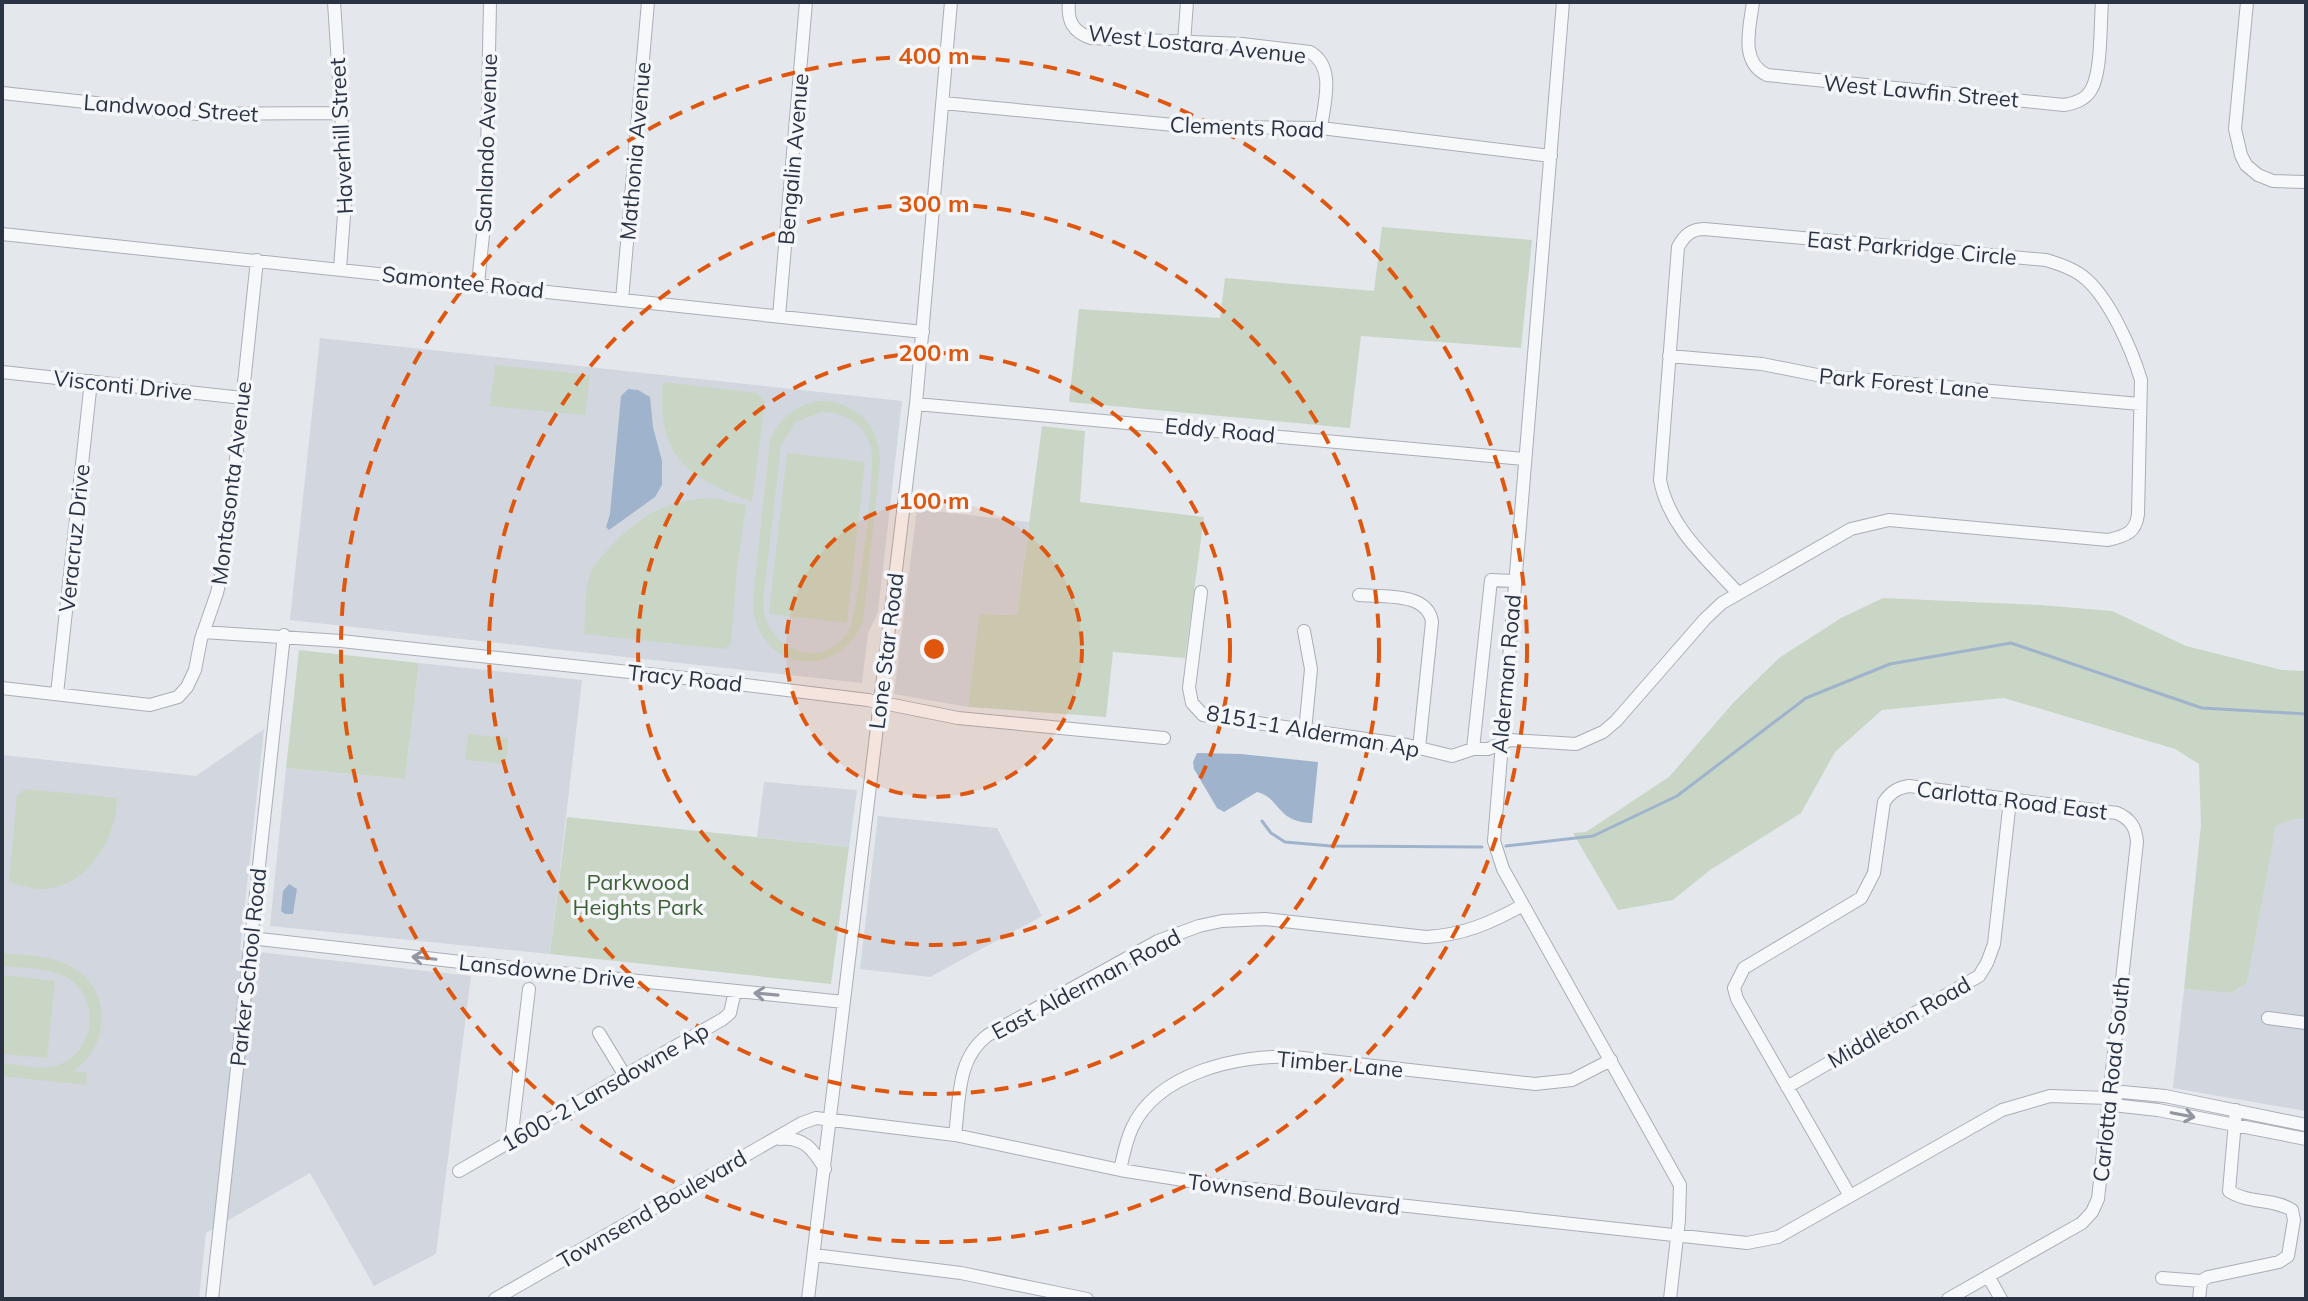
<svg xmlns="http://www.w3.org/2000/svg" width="2308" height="1301" font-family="Mulish,sans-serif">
<rect width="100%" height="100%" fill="#e4e7ec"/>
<path fill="#d2d6de" d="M320 338 902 401 878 612 868 633 862 683 290 620Z
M917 509 1029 522 1017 615 979 614 968 707 894 694Z
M419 663 582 680 550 954 270 926 286 768 405 779Z
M264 729 240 950 471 976 436 1254 374 1286 310 1173 206 1233 199 1299H2V755L196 776Z
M764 782 857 790 849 847 757 837Z
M878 816 997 828 1042 916 930 977 860 969Z
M2293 819H2306V1111L2173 1088 2184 989 2231 993 2247 983 2276 825Z"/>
<path fill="#c9d6c5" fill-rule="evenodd" d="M1382 227 1532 240 1521 348 1361 336 1350 428 1069 402 1079 309 1220 318 1225 278 1374 291Z
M495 365 590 375 585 415 490 406Z
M663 382 757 393 765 401 752 502C688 477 656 457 663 382Z
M819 401C856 401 881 426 880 463L863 622C835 685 753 669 753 600L770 440C780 418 795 405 819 401ZM821 412C840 412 858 420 867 437 870 443 872 449 872 455 874 477 858 617 848 632 820 674 763 648 763 601L781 445 796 422Z
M1042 426 1085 431 1080 502 1204 517 1185 658 1113 652 1106 717 968 707 979 614 1017 615Z
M787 453 865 462 847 623 769 614Z
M713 498 746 505 737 567 731 644 724 649 584 634C586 616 584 589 591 572 596 561 606 552 614 543 645 512 669 500 713 498Z
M1883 598 2040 605 2112 611 2186 646 2282 670 2306 671V819H2293L2276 826 2247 983 2231 993 2184 989 2201 825 2199 764 2175 749 2004 698 1882 710 1835 752 1801 813 1710 870 1673 900 1618 910 1573 833 1586 832 1669 777 1733 703 1779 658 1841 618Z
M299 650 419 663 405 779 286 768Z
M468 734 508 738 506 764 465 760Z
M25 789 117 798C117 837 89 885 46 889 34 890 21 885 9 882L17 795Z
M567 817 849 847 831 984 550 954Z
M2 953C24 956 50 955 70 966 113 988 110 1045 74 1071L87 1073 86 1085 2 1076V1063C20 1065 41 1071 58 1065 97 1051 101 994 64 976 46 967 22 968 2 966Z
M2 975 55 981 47 1058 2 1054Z"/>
<path fill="#9fb4cc" d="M628 389 638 390 650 397 653 427 662 461V485L655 497 609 530 606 527 610 514 621 396Z
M1197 753 1241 754 1318 762 1312 823C1276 822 1281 798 1257 792L1224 812 1217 808 1194 769 1193 762Z
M289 884 297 889 293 914H285L281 911 283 891Z"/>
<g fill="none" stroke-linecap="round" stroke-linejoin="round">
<path stroke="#9fb4cc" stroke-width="3" d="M1262 821 1271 833 1285 842 1331 846 1482 847
M1506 846 1593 836 1677 796 1806 698 1890 664 2011 643 2202 708 2306 714"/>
<g stroke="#a9aeb7" stroke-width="14">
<path id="minor" d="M334 2 346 188 340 269
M1069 2C1067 21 1073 32 1091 38L1242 44 1310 52C1336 67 1324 103 1321 128
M1563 2 1494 841 1503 869 1680 1185 1679 1220 1670 1299
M1753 2C1750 27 1739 62 1767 75L2064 105C2075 103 2085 100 2091 90 2102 72 2100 25 2102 2
M2247 2 2235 129 2241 155 2246 165 2258 175 2273 181 2306 182
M1184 43 1187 2
M2 93 198 114 341 113
M943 103 1195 127 1321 128 1551 156
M2 234 923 332
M478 284 486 205 490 2
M622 300 648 2
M779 316 806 2
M1669 356 1762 364 1822 376 2140 404
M2 372 243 398
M916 404 1524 459
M1201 592 1189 688 1192 703 1203 715 1407 745 1452 756 1473 749H1488L1510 740 1576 744 1603 732 1616 721 1705 619 1722 603 1851 529 1889 520 2108 540C2125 536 2136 533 2138 514L2141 380C2132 350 2110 300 2086 279 2075 269 2060 264 2046 260L1704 229C1691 229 1684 236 1678 247L1660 480C1669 527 1706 558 1737 592
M1359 595C1383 597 1428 592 1432 622L1419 748
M1304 631 1311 669 1305 731
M203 632 341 641 713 681 868 700 958 718 1164 738
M2 688 150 705 178 697 187 687 195 670 201 639 217 593 226 554 257 260
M57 694 91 381
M1473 749 1491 580 1514 581
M251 938 531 970 844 1002
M2268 1018 2306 1023
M599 1033 624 1074
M1787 1087 1979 976 1987 963 1994 944 2010 800
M2108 1098 2121 1106 2158 1110 2306 1139
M955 1135C960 1099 956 1059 988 1035L1158 941 1199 926 1222 921 1265 919 1426 937C1463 935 1491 923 1523 905
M780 1139C804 1137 813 1149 825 1169
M511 1141 529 989
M1120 1170C1123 1156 1126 1141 1132 1128 1157 1073 1239 1054 1294 1057L1535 1084 1572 1080 1611 1060
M459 1171 723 1019 730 1013 735 991
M1850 1196 1737 999 1734 988 1744 968 1861 898 1874 873 1884 802C1891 792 1897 788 1909 786L2117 813C2131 819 2136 828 2137 842L2098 1199 2092 1212 2082 1223 1948 1299
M814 1255 961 1273 1087 1299
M1988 1276 2001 1299
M2162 1278 2201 1281
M212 1299 284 635
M495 1299 802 1123 816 1118 955 1135 1120 1170 1215 1185 1747 1243 1778 1237 2002 1110 2050 1096 2108 1098 2122 1092 2165 1096 2306 1125
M808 1299 916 404 951 2
M2199 1299 2201 1281 2208 1277 2279 1262 2288 1256 2294 1220 2292 1210C2273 1198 2248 1204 2229 1191L2236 1110"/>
</g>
<use href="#minor" stroke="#f7f8fa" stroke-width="12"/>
</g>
<defs><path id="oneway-shaft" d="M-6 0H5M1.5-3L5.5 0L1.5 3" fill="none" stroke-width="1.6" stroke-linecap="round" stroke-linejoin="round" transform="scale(2)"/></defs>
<g stroke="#9196a0">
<use href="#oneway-shaft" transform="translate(424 958) rotate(-174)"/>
<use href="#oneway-shaft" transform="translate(766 994) rotate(-175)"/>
<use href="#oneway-shaft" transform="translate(2183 1115) rotate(11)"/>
</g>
<circle cx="934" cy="649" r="148" fill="#df570f" fill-opacity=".12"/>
<g fill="none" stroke="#df570f" stroke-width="4" stroke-dasharray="14 10">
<circle cx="934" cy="649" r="148"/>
<circle cx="934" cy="649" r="296"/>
<circle cx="934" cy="649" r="445"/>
<circle cx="934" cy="649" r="593"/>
</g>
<g text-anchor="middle" stroke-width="7" stroke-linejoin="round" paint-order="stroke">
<g font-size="22" fill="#2b3445" stroke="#f4f6f9">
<text transform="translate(1197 44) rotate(6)" y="8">West Lostara Avenue</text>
<text transform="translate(1921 91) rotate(5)" y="8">West Lawfin Street</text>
<text transform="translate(171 108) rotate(4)" y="8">Landwood Street</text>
<text transform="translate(1247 127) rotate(2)" y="8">Clements Road</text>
<text transform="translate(341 136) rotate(-93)" y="8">Haverhill Street</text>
<text transform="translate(486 143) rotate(-88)" y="8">Sanlando Avenue</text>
<text transform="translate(635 151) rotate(-85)" y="8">Mathonia Avenue</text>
<text transform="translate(793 159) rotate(-85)" y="8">Bengalin Avenue</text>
<text transform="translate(1912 248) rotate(5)" y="8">East Parkridge Circle</text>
<text transform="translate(463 282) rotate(6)" y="8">Samontee Road</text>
<text transform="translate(1904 383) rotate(5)" y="8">Park Forest Lane</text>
<text transform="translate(123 385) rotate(6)" y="8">Visconti Drive</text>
<text transform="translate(1220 430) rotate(5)" y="8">Eddy Road</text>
<text transform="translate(231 483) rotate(-83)" y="8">Montasonta Avenue</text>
<text transform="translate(74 538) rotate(-84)" y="8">Veracruz Drive</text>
<text transform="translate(886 651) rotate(-83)" y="8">Lone Star Road</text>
<text transform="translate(1506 674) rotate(-85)" y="8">Alderman Road</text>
<text transform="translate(685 678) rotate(6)" y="8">Tracy Road</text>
<text transform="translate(1313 731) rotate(10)" y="8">8151-1 Alderman Ap</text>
<text transform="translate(2012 800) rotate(7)" y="8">Carlotta Road East</text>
<text transform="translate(248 967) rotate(-84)" y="8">Parker School Road</text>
<text transform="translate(547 971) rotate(6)" y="8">Lansdowne Drive</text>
<text transform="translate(1086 984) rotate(-28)" y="8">East Alderman Road</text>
<text transform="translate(1899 1022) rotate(-30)" y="8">Middleton Road</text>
<text transform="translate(1340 1064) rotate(5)" y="8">Timber Lane</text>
<text transform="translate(2111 1079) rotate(-84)" y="8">Carlotta Road South</text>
<text transform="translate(605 1087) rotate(-30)" y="8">1600-2 Lansdowne Ap</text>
<text transform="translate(1294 1194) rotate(7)" y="8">Townsend Boulevard</text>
<text transform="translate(652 1209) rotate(-30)" y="8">Townsend Boulevard</text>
</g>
<g font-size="22" fill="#3f6138" stroke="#f4f6f9">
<text x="638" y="890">Parkwood<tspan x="638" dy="25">Heights Park</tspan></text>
</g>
</g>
<circle cx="934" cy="649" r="12" fill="#df570f" stroke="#f4f6f9" stroke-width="4"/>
<g font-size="24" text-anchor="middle" font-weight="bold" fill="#df570f" stroke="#f4f6f9" stroke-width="7" stroke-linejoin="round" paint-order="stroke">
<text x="934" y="64">400 m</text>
<text x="934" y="212">300 m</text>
<text x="934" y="361">200 m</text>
<text x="934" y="509">100 m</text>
</g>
<rect width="2308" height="1301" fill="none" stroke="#2b3445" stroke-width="8"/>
</svg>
